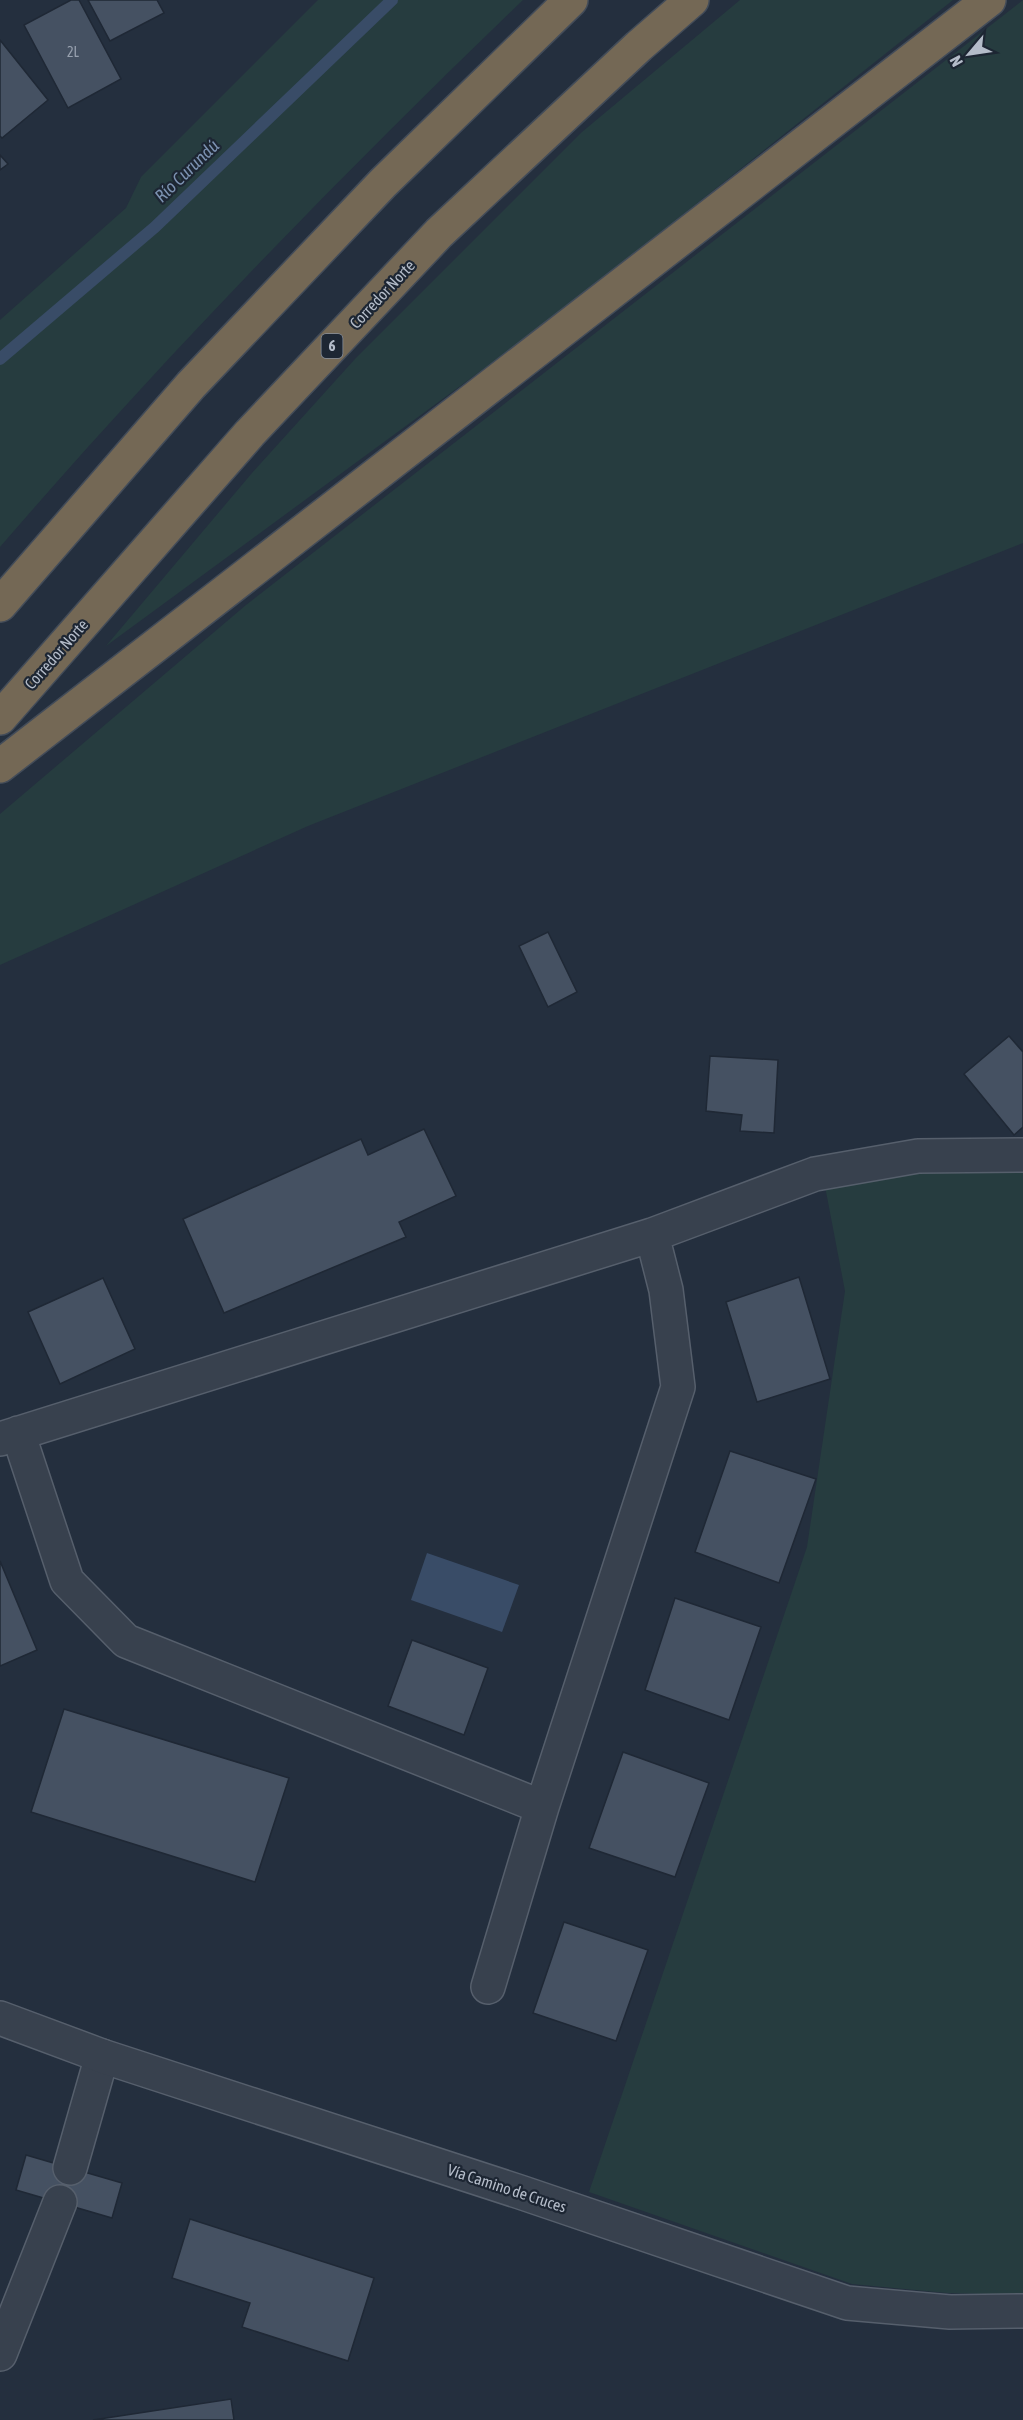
<svg xmlns="http://www.w3.org/2000/svg" width="1023" height="2420" font-family="'Asap Condensed',sans-serif">
<rect width="100%" height="100%" fill="#242f3e"/>
<path fill="#263c3f" d="M318 0H523C341 175 165 356 0 547V320L126 208 141 177Z
M740 0H953L549 321 106 646 252 473 355 359 582 132Z
M1023 0V543L308 826 0 965V814L246 605Z
M925 1163 1023 1168V2295L947 2293 852 2284 589 2192 807 1547 845 1291 824 1181Z"/>
<path fill="#394c67" d="M427 1553 519 1585 502 1632 411 1600Z"/>
<g fill="none" stroke-linecap="round" stroke-linejoin="round">
<path stroke="#394c67" stroke-width="12" d="M0 359 155 227 392 0"/>
</g>
<path fill="#455162" stroke="#1f2835" stroke-width="1.5" d="M71 0H79L121 79 68 108 24 25Z
M88 0H157L164 13 110 41Z
M0 40 48 100 2 138 0 136Z
M0 155 8 164 0 170Z
M548 932 577 992 548 1007 519 946Z
M1009 1036 1023 1052V1127L1014 1135 964 1074Z
M710 1056 778 1060 774 1133 740 1131 742 1115 706 1111Z
M424 1129 456 1196 399 1222 406 1237 224 1313 183 1219 361 1139 368 1155Z
M799 1277 830 1379 757 1402 726 1302Z
M103 1278 135 1349 60 1384 28 1312Z
M730 1451 816 1479 779 1583 695 1552Z
M0 1561 37 1650 0 1666Z
M675 1598 761 1627 729 1720 645 1690Z
M412 1640 488 1668 464 1735 388 1706Z
M64 1709 289 1778 255 1882 31 1812Z
M623 1752 709 1783 675 1877 589 1848Z
M564 1922 648 1950 616 2041 533 2013Z
M26 2155 122 2183 112 2218 16 2190Z
M190 2219 374 2278 348 2361 242 2327 250 2303 172 2278Z
M231 2399 234 2420H93Z"/>
<g fill="none" stroke-linecap="round" stroke-linejoin="round">
<g stroke="#565f6c" stroke-width="36">
<path id="minor" d="M652 1235 815 1174 918 1156 1023 1155
M18 1433 67 1581 126 1641 542 1807
M0 1439 652 1235 666 1290 678 1387 542 1807 488 1987
M70 2168 102 2056
M0 2354 60 2202"/>
</g>
<g stroke="#565f6c" stroke-width="36">
<path id="tertiary" d="M0 2018 102 2056 520 2192 847 2303 950 2312 1023 2311"/>
</g>
<g stroke="#434c59" stroke-width="36">
<path id="motorway" d="M0 605 191 385 383 183 571 0
M0 718 250 433 439 233 639 46 692 0
M0 766 989 0"/>
</g>
<use href="#minor" stroke="#38414e" stroke-width="33"/>
<use href="#tertiary" stroke="#38414e" stroke-width="33"/>
<use href="#motorway" stroke="#746855" stroke-width="33"/>
</g>
<g text-anchor="middle" stroke-width="4.5" stroke-linejoin="round" paint-order="stroke">
<g font-size="14" fill="#98a1af">
<text x="73" y="57">2L</text>
</g>
<rect fill="#1d2633" stroke="#878f9c" stroke-width="1.5" x="321.5" y="334" width="21" height="24" rx="4.5"/>
<g font-size="15" font-weight="bold" fill="#b4bcc9">
<text x="332" y="351">6</text>
</g>
<g font-size="16" fill="#b4bcc9" stroke="#1d2633">
<text transform="translate(382 294) rotate(-47)" y="6">Corredor Norte</text>
<text transform="translate(56 654) rotate(-49)" y="6">Corredor Norte</text>
<text transform="translate(507 2188) rotate(18)" y="6">Vía Camino de Cruces</text>
</g>
<g font-size="18" font-style="italic" fill="#7c92b1" stroke="#1d2633">
<text transform="translate(187 171) rotate(-44)" y="6">Río Curundú</text>
</g>
</g>
<g transform="translate(969 54) rotate(241)" stroke="#1d2633" stroke-width="4.5" paint-order="stroke">
<path d="M0-4.5L10 22L0 15L-10 22Z" fill="#b4bcc9"/>
<text y="-9" font-size="16" font-weight="bold" text-anchor="middle" fill="#b4bcc9">N</text>
</g>
</svg>
